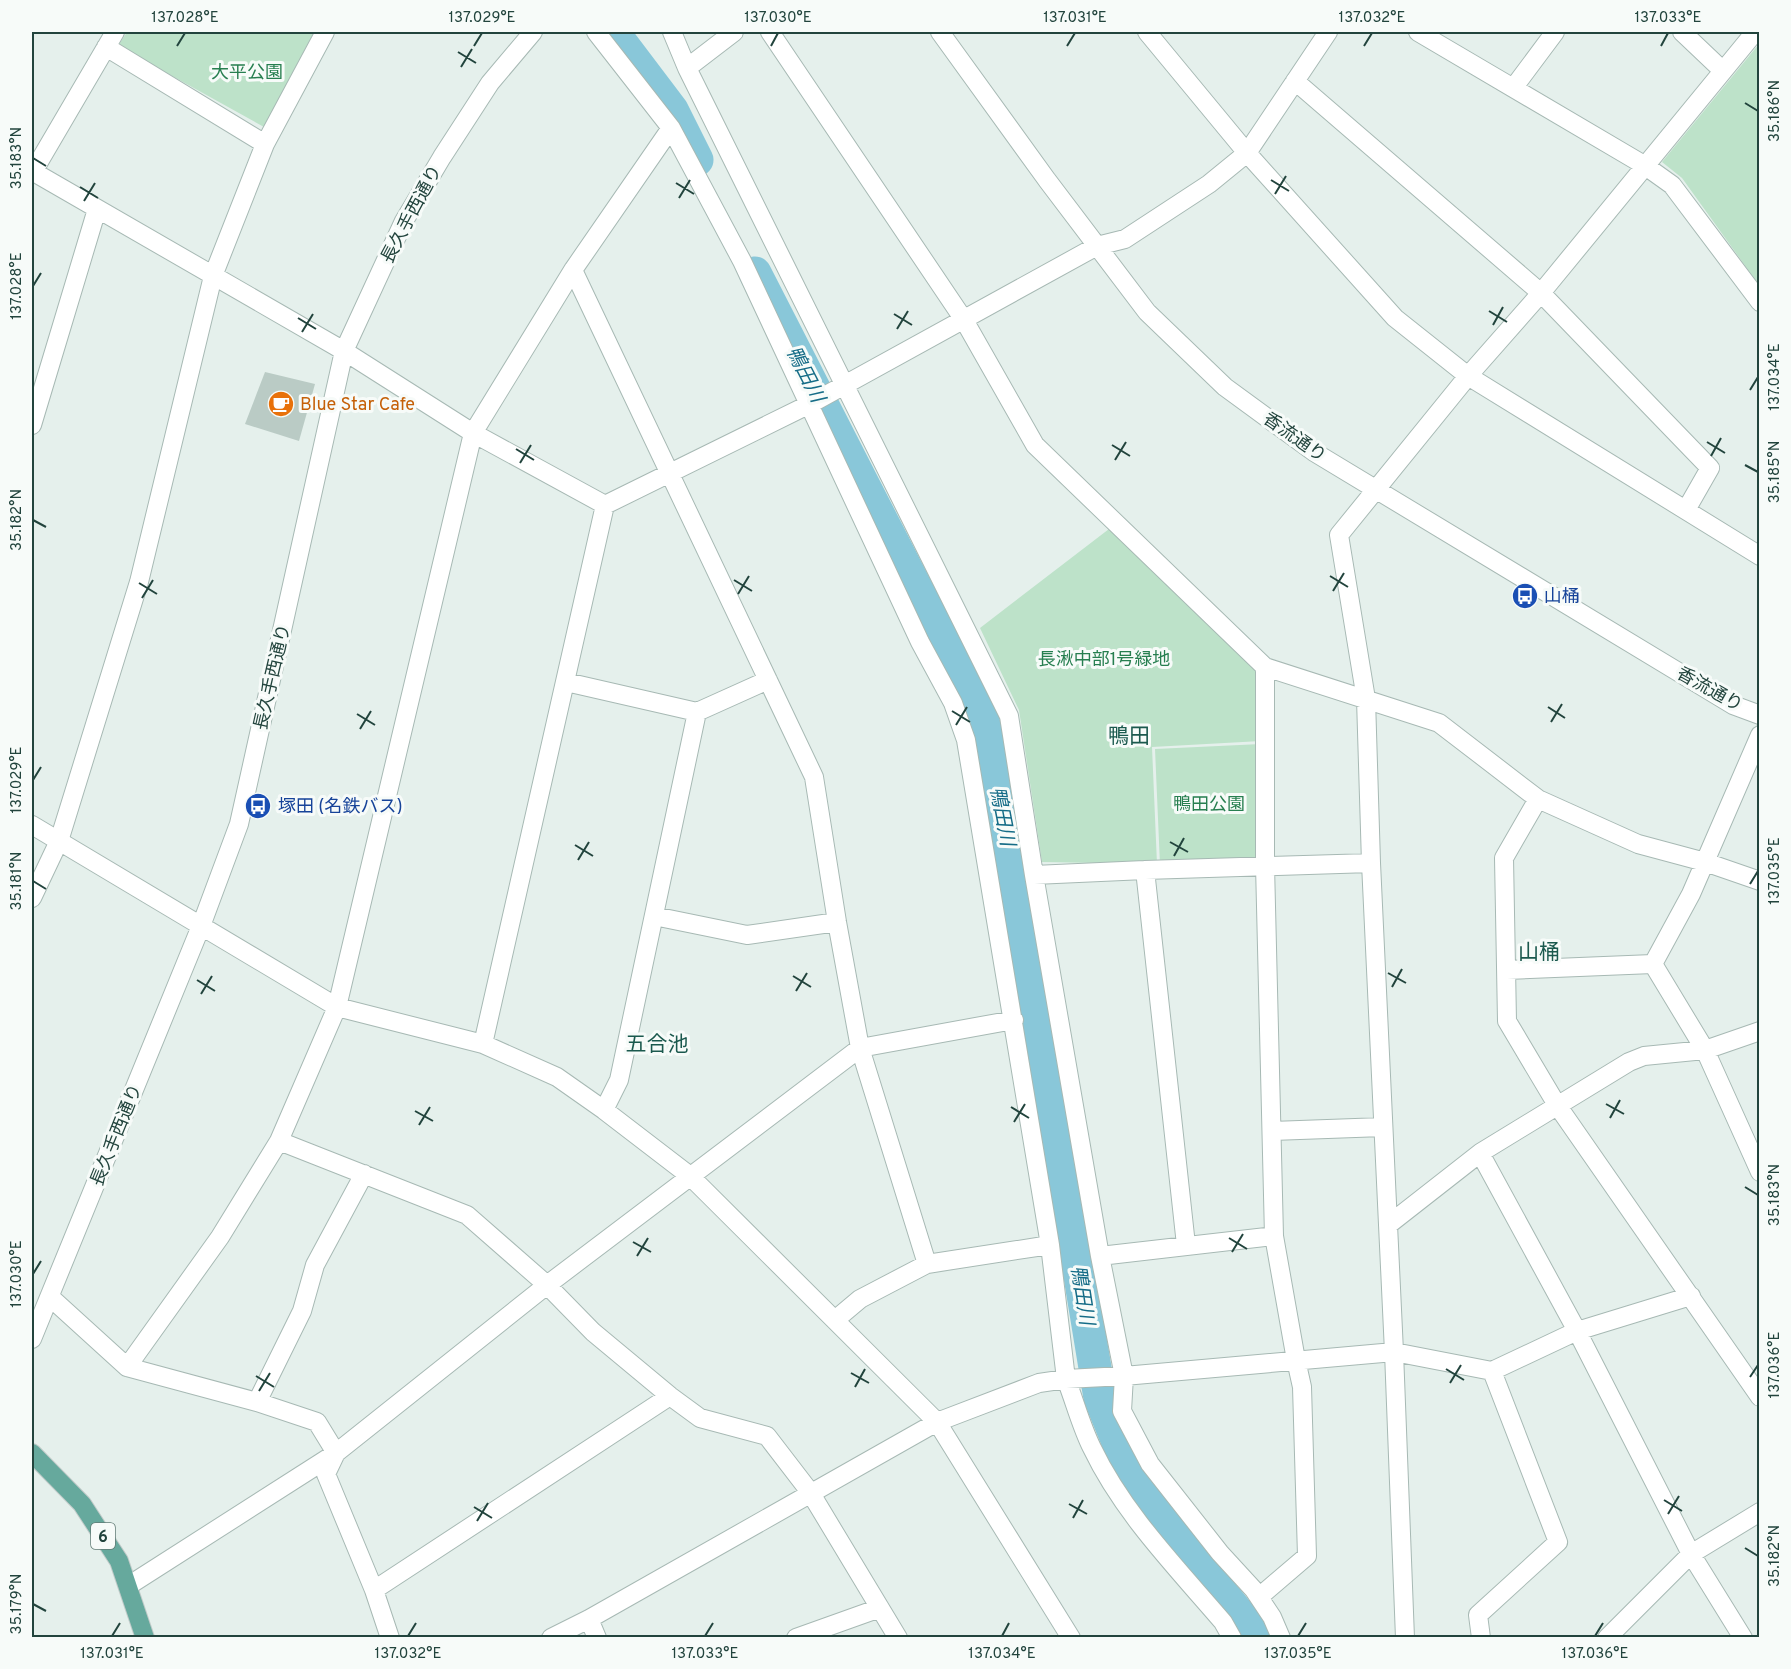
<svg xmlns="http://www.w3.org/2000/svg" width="1791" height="1669" font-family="Overpass,'Noto Sans JP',sans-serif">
<rect width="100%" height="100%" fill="#e5f0ec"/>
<path fill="#bde2c9" d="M127 32H314L264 127 118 46Z
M1759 44V285L1682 178 1662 162Z
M1109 529 1261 670V741L1152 747 1157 864 1042 862 1019 710 980 628Z
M1261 744 1260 860 1160 865 1155 749Z"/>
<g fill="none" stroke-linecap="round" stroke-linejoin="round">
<path stroke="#89c7d9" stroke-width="33" d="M613 32 672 110 697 160
M755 273 967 687 984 724 1003 809 1100 1398 1126 1462 1152 1502 1178 1540 1259 1638"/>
</g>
<path fill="#bacbc5" d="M265 372 315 384 299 441 245 424Z"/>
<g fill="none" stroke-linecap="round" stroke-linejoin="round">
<g stroke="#a7b9b4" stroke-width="20">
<path id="minor" d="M672 32 687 68 1009 716 1034 875 1100 1256 1124 1376 1122 1411 1150 1464 1220 1553 1254 1590 1272 1617 1281 1638
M770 32 964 320 1035 445 1265 667 1439 723 1538 799 1638 844 1705 862 1760 881
M940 32 1047 180 1147 312 1225 387 1314 452 1733 705 1760 715
M1147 32 1247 153 1395 318 1468 376 1760 556
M1418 32 1644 165 1672 185 1760 302
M1682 32 1722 70
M106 47 265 144
M687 68 734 32
M1295 81 1541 293 1710 468 1686 510
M1514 87 1555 32
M32 171 344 351 473 433 605 505 810 404 1097 246 1125 239 1209 184 1247 153 1328 32
M33 172 115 32
M573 270 814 777 837 922 860 1048 927 1264
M32 425 97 209
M566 682 697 712 768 680
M1760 735 1691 894 1653 964 1705 1050 1760 1172
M1538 799 1504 858 1507 1021 1557 1105 1760 1397
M32 825 337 1007 483 1044 557 1077 604 1110 690 1176 937 1422 1071 1638
M1145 870 1186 1245
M1034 875 1145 870 1371 863
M32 898 59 841 139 582 213 276 265 144 325 32
M654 916 747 935 837 922
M1507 970 1653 964
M483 1044 605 505
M604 1110 619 1080 697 712
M1272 1131 1383 1127
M279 1141 467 1215 547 1285 593 1332 670 1396 700 1418 767 1436 810 1492 898 1638
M1388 1225 1480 1153
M1100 1256 1274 1236 1265 865V667
M1691 1296 1577 1331 1691 1554 1760 1512
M50 1297 127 1367 257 1402 317 1422 336 1453
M835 1320 860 1299 927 1264 1050 1245
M32 1339 201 926 239 824 344 351 404 221 442 157 490 83 533 32
M127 1367 220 1237 279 1141 337 1007 473 433 573 270 671 128
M257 1402 302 1311 315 1265 364 1174
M336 1453 326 1474 374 1590 390 1638
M128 1586 336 1453 547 1285 860 1048 1014 1020
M374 1590 670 1396
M1259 1597 1307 1556 1302 1387 1296 1360 1274 1236
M589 1619 597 1638
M551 1638 589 1619 937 1422 1039 1383 1066 1379 1050 1245 966 740 953 703 920 642 742 261 671 128 596 32
M796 1638 880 1608
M1232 1638 1223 1622C1176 1567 1123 1513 1092 1448 1081 1426 1075 1402 1066 1379L1124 1376 1394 1352 1371 863 1366 699 1339 535 1468 376 1541 293 1755 32
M1405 1638 1394 1352 1492 1371 1577 1331 1480 1153 1629 1062 1644 1056 1705 1050 1760 1031
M1481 1638 1478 1615 1558 1542 1492 1371
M1607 1638 1691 1554 1743 1638"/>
</g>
<g stroke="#c1cbc9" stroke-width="20">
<path id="major" d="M32 1453 82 1504 119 1561 145 1638"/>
</g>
<use href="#minor" stroke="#fff" stroke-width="18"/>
<use href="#major" stroke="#66a99d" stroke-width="18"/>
</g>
<path fill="none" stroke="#22443d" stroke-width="2" d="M177 46 185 33M474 46 482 33M771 46 778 33M1067 46 1075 33M1364 46 1372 33M1661 46 1668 33M458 52 476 63M461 67 472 49M1745 103 1758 111M33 158 46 166M1271 180 1289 191M676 183 694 194M80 187 98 198M1275 194 1286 176M679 198 690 180M84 201 95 183M33 286 41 273M1489 311 1507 322M894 314 912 325M298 318 316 329M1493 325 1503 307M897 329 908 311M302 332 313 314M1750 390 1758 377M1707 442 1725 453M1112 445 1130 456M516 449 534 460M1711 456 1721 438M1115 460 1126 442M520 463 531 445M1745 465 1758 472M33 520 46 527M1330 576 1348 587M734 580 752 591M139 583 157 594M1333 591 1344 573M738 594 749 576M142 598 153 580M1548 707 1565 718M952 711 970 722M357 714 375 725M1551 722 1562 704M956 725 967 707M360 729 371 711M33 780 41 767M1170 842 1188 852M575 845 593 856M1174 856 1184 838M578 860 589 842M33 881 46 889M1750 884 1758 871M1388 973 1406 983M793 976 811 987M197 980 215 991M1392 987 1402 969M796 991 807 973M201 994 212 976M1606 1104 1624 1114M1011 1107 1029 1118M415 1111 433 1121M1610 1118 1620 1100M1014 1122 1025 1104M419 1125 430 1107M1745 1187 1758 1195M1229 1238 1247 1249M633 1242 651 1252M1232 1252 1243 1234M637 1256 648 1238M33 1274 41 1261M1446 1369 1464 1380M851 1373 869 1383M256 1376 274 1387M1750 1377 1758 1365M1450 1383 1461 1365M855 1387 865 1369M259 1391 270 1373M1664 1500 1682 1511M1069 1504 1087 1514M474 1507 492 1518M1668 1514 1679 1496M1073 1518 1083 1500M477 1521 488 1503M1745 1548 1758 1556M33 1604 46 1611M112 1636 120 1623M408 1636 416 1623M705 1636 713 1623M1002 1636 1009 1623M1298 1636 1306 1623M1595 1636 1603 1623"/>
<defs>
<g id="cafe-disc" transform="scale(1.35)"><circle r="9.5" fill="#e8710a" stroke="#f7fbf9"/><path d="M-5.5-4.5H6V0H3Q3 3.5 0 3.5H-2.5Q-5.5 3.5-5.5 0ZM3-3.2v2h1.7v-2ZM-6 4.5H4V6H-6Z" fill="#fff"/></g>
<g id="bus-disc" transform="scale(1.35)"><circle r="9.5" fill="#1a4fb4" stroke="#f7fbf9"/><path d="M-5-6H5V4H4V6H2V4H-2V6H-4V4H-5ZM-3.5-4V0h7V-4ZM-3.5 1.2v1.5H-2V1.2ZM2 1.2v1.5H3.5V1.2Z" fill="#fff"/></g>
</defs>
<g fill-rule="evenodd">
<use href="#cafe-disc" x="281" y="404"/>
<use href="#bus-disc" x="1525" y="596"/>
<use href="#bus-disc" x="258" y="806"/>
</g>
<g text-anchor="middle" stroke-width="6" stroke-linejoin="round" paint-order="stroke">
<rect fill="#f7fbf9" stroke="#627b75" stroke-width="1.5" x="91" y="1523" width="24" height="26" rx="4.5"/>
<g font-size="16" font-weight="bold" fill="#22443d">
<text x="103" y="1542">6</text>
</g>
<g font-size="18" fill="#277f50" stroke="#f7fbf9">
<text x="247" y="78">大平公園</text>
<text x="1104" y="665">長湫中部1号緑地</text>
<text x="1209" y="810">鴨田公園</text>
</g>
<g font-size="18" fill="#22443d" stroke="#f7fbf9">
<text transform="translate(411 214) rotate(-62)" y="6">長久手西通り</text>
<text transform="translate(1295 437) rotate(35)" y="6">香流通り</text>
<text transform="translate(272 677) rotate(-77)" y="6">長久手西通り</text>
<text transform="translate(1710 689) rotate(29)" y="6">香流通り</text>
<text transform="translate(116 1135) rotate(-68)" y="6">長久手西通り</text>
</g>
<g font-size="18" fill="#c56008" stroke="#f7fbf9" text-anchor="start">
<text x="300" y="410">Blue Star Cafe</text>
</g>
<g font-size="18" fill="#164399" stroke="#f7fbf9" text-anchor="start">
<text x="1544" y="602">山桶</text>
<text x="278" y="812">塚田 (名鉄バス)</text>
</g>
<g font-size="20" font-style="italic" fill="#156c87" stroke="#f7fbf9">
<text transform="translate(806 374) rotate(63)" y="7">鴨田川</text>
<text transform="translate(1003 816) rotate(79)" y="7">鴨田川</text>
<text transform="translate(1083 1295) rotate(81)" y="7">鴨田川</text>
</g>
<g font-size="21" fill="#1b594e" stroke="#f7fbf9">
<text x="1129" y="743">鴨田</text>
<text x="1539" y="959">山桶</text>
<text x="657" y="1051">五合池</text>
</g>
</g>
<rect width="1791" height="1669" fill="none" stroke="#f7fbf9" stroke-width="66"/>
<rect x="33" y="33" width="1725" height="1603" fill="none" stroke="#22443d" stroke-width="2"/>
<g font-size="15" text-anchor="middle" fill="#22443d">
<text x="185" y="22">137.028°E</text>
<text x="482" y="22">137.029°E</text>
<text x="778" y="22">137.030°E</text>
<text x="1075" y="22">137.031°E</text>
<text x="1372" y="22">137.032°E</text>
<text x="1668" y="22">137.033°E</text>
<text transform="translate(1774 111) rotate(-90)" y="5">35.186°N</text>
<text transform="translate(16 158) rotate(-90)" y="5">35.183°N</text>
<text transform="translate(16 286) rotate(-90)" y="5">137.028°E</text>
<text transform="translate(1774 377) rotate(-90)" y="5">137.034°E</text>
<text transform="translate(1774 472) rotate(-90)" y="5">35.185°N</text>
<text transform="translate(16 520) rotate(-90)" y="5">35.182°N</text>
<text transform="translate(16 780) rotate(-90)" y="5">137.029°E</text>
<text transform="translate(1774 871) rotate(-90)" y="5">137.035°E</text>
<text transform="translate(16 881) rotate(-90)" y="5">35.181°N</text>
<text transform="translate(1774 1195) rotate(-90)" y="5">35.183°N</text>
<text transform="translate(16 1274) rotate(-90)" y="5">137.030°E</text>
<text transform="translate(1774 1365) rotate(-90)" y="5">137.036°E</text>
<text transform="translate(1774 1556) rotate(-90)" y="5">35.182°N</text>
<text transform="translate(16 1604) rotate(-90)" y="5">35.179°N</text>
<text x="112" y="1658">137.031°E</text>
<text x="408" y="1658">137.032°E</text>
<text x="705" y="1658">137.033°E</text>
<text x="1002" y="1658">137.034°E</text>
<text x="1298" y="1658">137.035°E</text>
<text x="1595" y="1658">137.036°E</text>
</g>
</svg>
